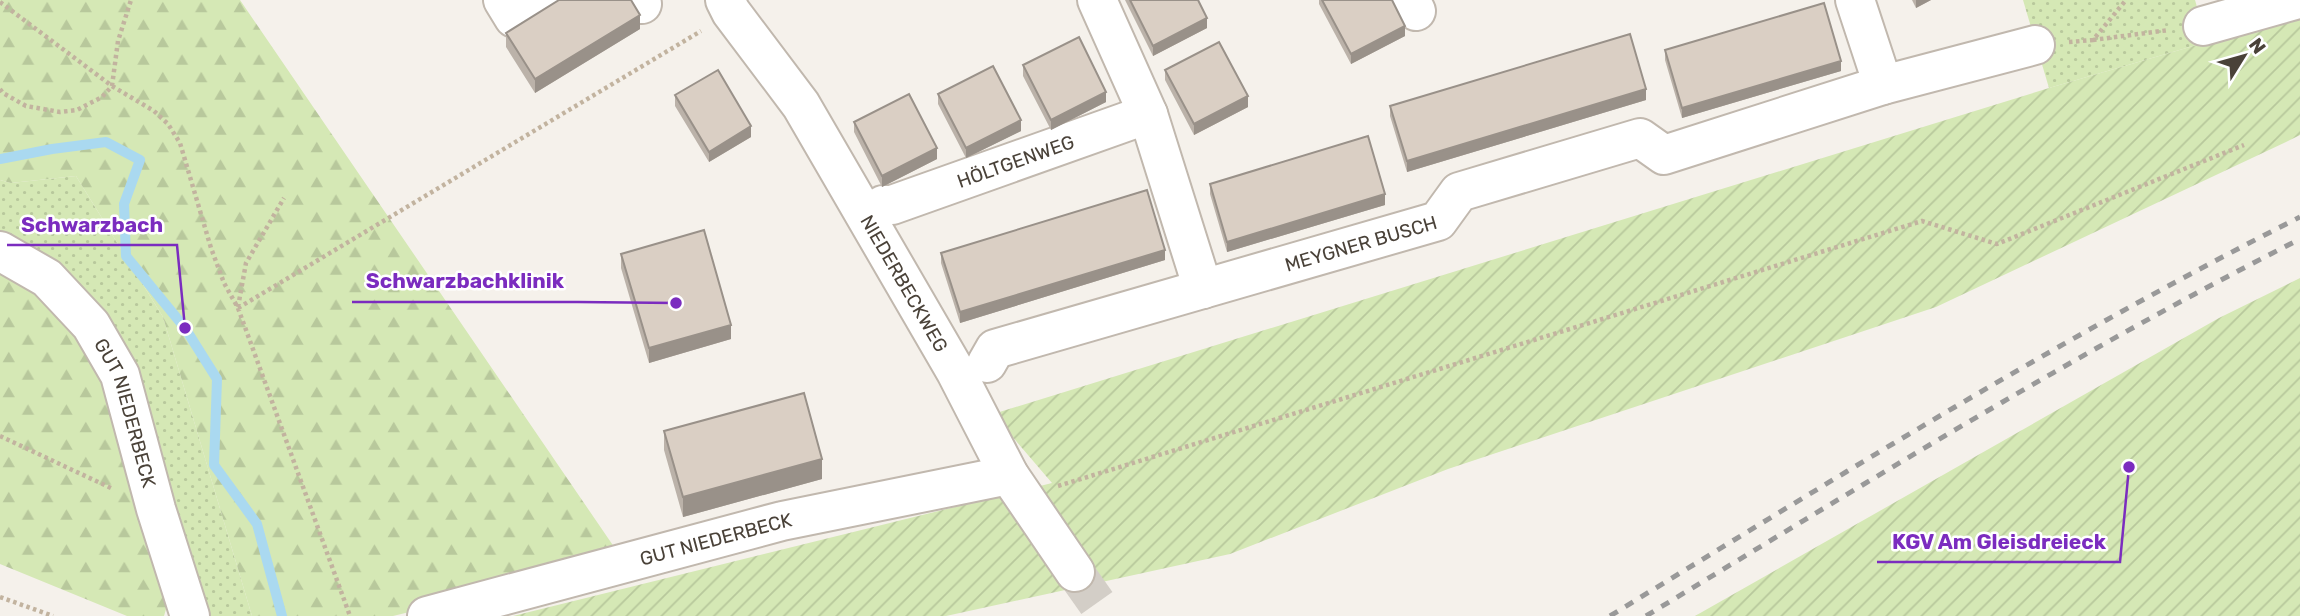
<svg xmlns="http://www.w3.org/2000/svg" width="2300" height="616" font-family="Rubik,sans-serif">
<defs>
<pattern id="grass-dots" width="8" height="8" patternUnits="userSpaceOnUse" patternTransform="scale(1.75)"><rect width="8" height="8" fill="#d5e8b5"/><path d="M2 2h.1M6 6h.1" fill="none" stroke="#b8c89c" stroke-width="1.8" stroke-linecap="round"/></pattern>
<pattern id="forest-firs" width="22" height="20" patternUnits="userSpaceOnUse" patternTransform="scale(1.75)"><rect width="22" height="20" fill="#d5e8b5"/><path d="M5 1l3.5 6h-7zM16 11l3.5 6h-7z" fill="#b8c89c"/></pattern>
<pattern id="garden-furrows" width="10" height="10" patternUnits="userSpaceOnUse" patternTransform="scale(1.75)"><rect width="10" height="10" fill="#d5e8b5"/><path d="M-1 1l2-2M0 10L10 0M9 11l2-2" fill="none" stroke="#b8c89c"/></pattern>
</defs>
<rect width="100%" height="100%" fill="#f5f1eb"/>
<path fill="url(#grass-dots)" d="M2023 0H2195L2207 42 2049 88Z
M76 176 163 317 252 616H211L190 585 0 243V180L11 183Z"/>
<path fill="url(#forest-firs)" d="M0 0H240L623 560 393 616H252L163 317 76 176 11 183 0 180Z
M0 259 43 286 111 378 171 592 164 616H127L0 564Z"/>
<path fill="url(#garden-furrows)" d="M2300 19V135L2286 142 1936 307 1448 469 1230 554 946 616H513L1052 483 993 414 2049 88 2207 42Z
M2300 278V616H1695L2219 318Z"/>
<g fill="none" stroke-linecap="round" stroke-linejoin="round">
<path stroke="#aad9f0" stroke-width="10" d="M0 159 52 149 106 142 140 160 124 204 126 256 185 328 217 379 214 465 257 524 282 616"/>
<path stroke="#d3cec7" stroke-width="38" stroke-dasharray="38 19" stroke-linecap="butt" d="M1075 572 1106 616"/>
<g stroke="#c1b8ae" stroke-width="42">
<g id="minor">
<path d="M503 0 514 18 543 0"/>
<path d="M639 0 642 4"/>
<path id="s1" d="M725 0 731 12 801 105 956 372 1009 475 1075 572"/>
<path d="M1097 0 1148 114 1203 289"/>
<path d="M1410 0 1416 11"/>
<path d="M2203 26 2295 0"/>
<path d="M1883 85 2035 45"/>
<path id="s2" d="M883 205H892L1148 114"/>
<path id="s3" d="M0 251 47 278 91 325 120 375 156 509 190 616"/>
<path id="s4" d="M987 363 995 349 1438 221 1459 192 1640 138 1664 155 1883 85 1855 0"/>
<path id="s5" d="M427 616 782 521 1009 475"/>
</g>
</g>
<path stroke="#c2b39f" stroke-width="4.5" stroke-dasharray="3.5 3.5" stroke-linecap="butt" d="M0 2 112 86 154 111 168 124 180 143 211 248 224 283 238 308 350 616
M2093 40 2169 30
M2069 42 2093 40 2126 0
M0 89 3 93 26 106 60 112 77 110 102 97 112 86 118 41 131 0
M238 307 246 263 284 198
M238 308 701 31
M0 436 113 489
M1058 486 1922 221 1997 244 2244 145
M0 597 53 616"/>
<use href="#minor" stroke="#fff" stroke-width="38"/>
<path stroke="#999" stroke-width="5" stroke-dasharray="9 9" stroke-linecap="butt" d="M1610 616C1837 477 2062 337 2300 217
M1646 616C1861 486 2075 353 2300 239"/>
</g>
<path fill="#bbb2a9" d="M1125 0H1198L1207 28 1153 56Z
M1319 0H1392L1405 36 1351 64 1319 4Z
M1912 0H1931L1916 8Z
M640 29 535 93 506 47V33Z
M1665 50 1841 71 1682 118 1665 60Z
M1023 65 1106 102 1051 130 1023 76Z
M1165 70 1248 107 1194 135 1165 80Z
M938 94 1021 131 966 158 938 104Z
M675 95 751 137 709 162 675 106Z
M1646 100 1407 172 1390 116V106Z
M854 122 937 159 882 187 854 132Z
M1210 184 1385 205 1227 252 1210 194Z
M941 253 1165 260 960 323 941 263Z
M621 254 731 339 649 363 621 268Z
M664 431 822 479 683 517 664 450Z"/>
<path fill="#999189" d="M1916 0H1931L1916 8Z
M640 15V29L535 93V79Z
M1207 18V28L1153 56V46Z
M1405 26V36L1351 64V54Z
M1841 61V71L1682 118V108Z
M1646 89V100L1407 172V161Z
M1106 92V102L1051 130V120Z
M1248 96V107L1194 135V124Z
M1021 120V131L966 158V148Z
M751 126V137L709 162V152Z
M937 148V159L882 187V176Z
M1385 194V205L1227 252V242Z
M1165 250V260L960 323V312Z
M731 325V339L649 363V348Z
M822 459V479L683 517V497Z"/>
<path fill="#dacfc4" stroke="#999189" stroke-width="2" d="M559 0H631L640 15 535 79 506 33Z
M1130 0H1198L1207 18 1153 46Z
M1322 0H1392L1405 26 1351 54Z
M1824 3 1841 61 1682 108 1665 50Z
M1630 34 1646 89 1407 161 1390 106Z
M1079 37 1106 92 1051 120 1023 65Z
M1219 42 1248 96 1194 124 1165 70Z
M993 66 1021 120 966 148 938 94Z
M718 70 751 126 709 152 675 95Z
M909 94 937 148 882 176 854 122Z
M1368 136 1385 194 1227 242 1210 184Z
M1147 190 1165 250 960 312 941 253Z
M704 230 731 325 649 348 621 254Z
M804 393 822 459 683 497 664 431Z"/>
<g text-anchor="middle" stroke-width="5" stroke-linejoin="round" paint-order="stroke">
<g font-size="19" fill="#4a4239" stroke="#fff">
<text dy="7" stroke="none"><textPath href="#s2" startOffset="140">HÖLTGENWEG</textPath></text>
<text dy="7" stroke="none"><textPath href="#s4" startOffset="397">MEYGNER BUSCH</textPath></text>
<text dy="7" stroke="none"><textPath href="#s1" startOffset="336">NIEDERBECKWEG</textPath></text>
<text dy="7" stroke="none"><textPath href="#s3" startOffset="214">GUT NIEDERBECK</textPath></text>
<text dy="7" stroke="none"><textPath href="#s5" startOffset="299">GUT NIEDERBECK</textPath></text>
</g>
</g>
<path fill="none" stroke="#7b2cbf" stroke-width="2.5" d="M185 328L177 245H7M676 303L578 302H352M2129 467L2120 562H1877"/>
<g fill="#7b2cbf" stroke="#fff" stroke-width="2.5">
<circle cx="185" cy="328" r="7"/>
<circle cx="676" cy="303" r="7"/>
<circle cx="2129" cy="467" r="7"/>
</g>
<g font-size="21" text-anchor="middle" font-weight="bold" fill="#7b2cbf" stroke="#fff" stroke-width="5" stroke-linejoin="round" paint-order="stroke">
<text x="92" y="232">Schwarzbach</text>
<text x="465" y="288">Schwarzbachklinik</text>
<text x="1999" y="549">KGV Am Gleisdreieck</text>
</g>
<g transform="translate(2244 56) rotate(53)" stroke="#ffffff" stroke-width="5" paint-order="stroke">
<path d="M0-5L12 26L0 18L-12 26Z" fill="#4a4239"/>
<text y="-10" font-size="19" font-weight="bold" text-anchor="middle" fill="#4a4239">N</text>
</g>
</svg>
